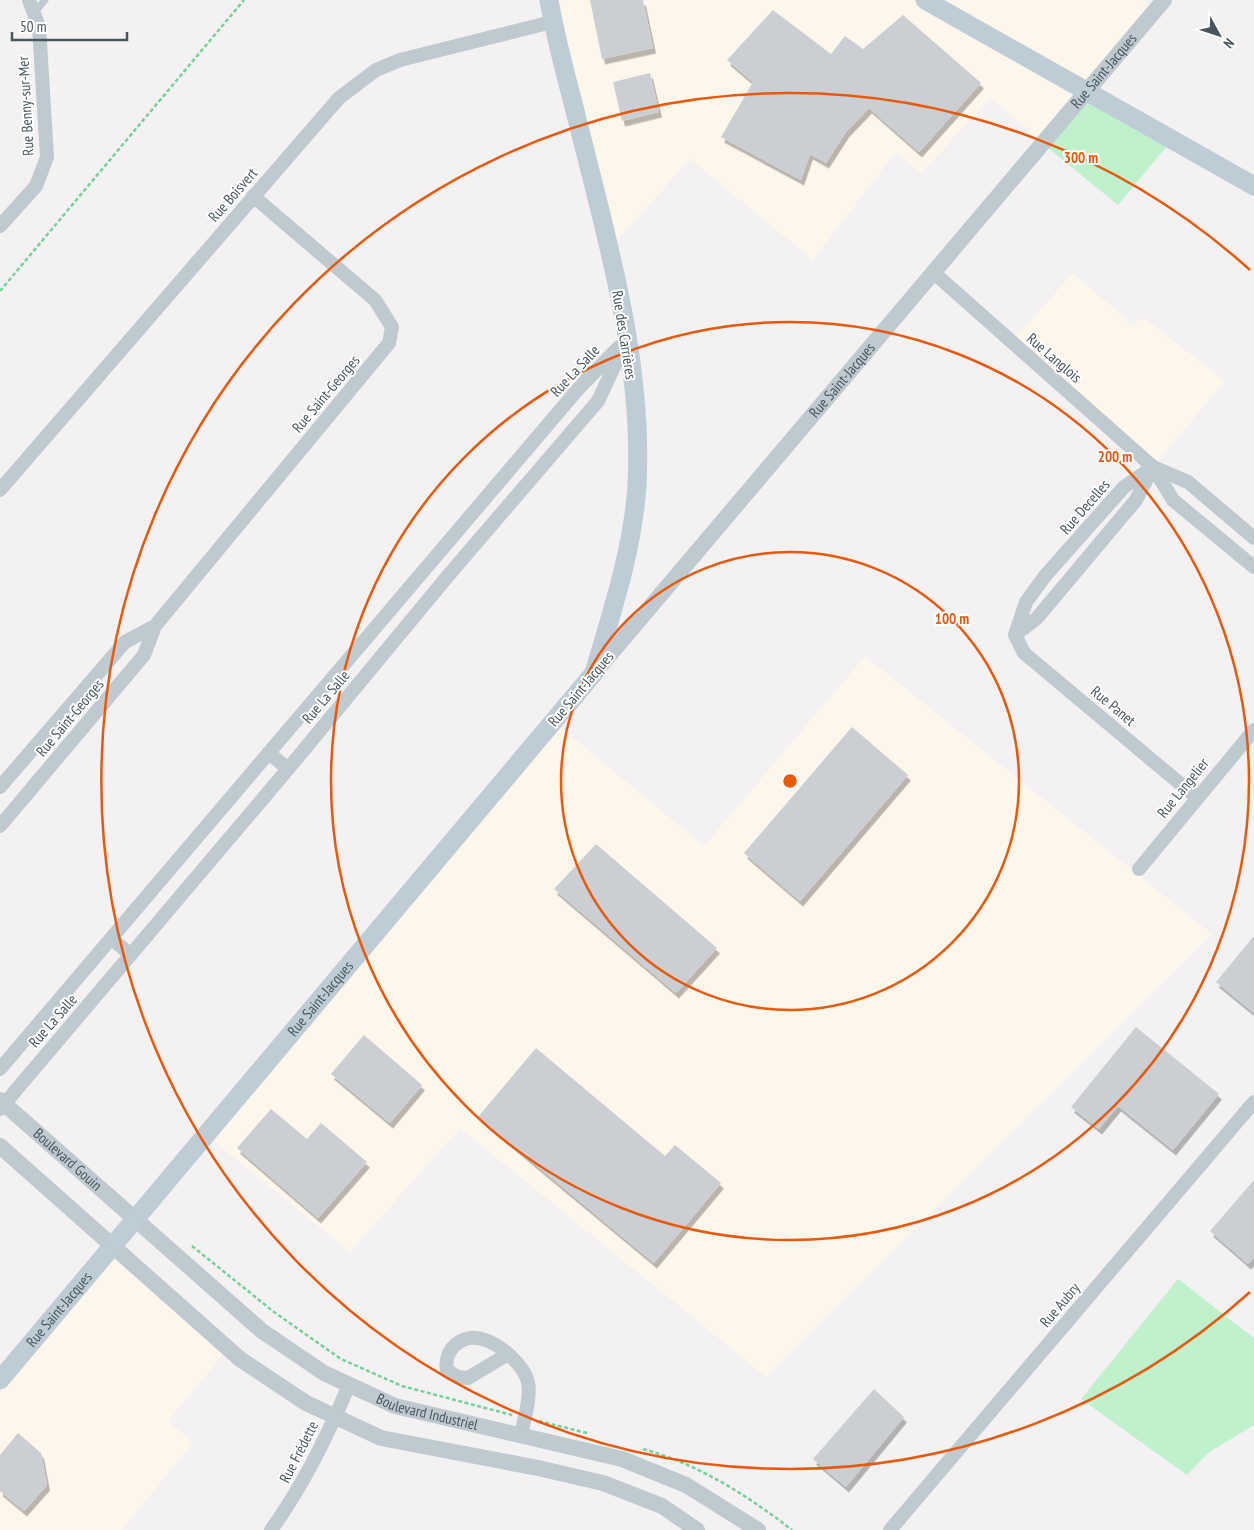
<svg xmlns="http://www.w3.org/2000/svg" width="1254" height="1530" font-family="'PT Sans Narrow',sans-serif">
<defs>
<filter id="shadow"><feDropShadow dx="3" dy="5.5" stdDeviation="0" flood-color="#0004"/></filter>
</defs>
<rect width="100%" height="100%" fill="#f3f1f1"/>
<path fill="#fdf6eb" d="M549 0H1143L1156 9 1042 143 991 98 921 173 896 152 813 260 690 159 609 250Z
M1073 273 1133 325 1144 318 1225 381 1153 467 1011 342Z
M865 656 1212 934 766 1377 460 1128 350 1252 206 1135 553 721 704 846Z
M113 1246 229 1348 168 1421 193 1443 122 1530H0V1380Z"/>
<path fill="#bff1cd" d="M1086 92 1172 140 1118 205 1042 143Z
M1178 1279 1254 1338V1425L1208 1453 1187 1475 1081 1399Z"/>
<path fill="#cbcfd3" filter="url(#shadow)" d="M590 0H643L653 48 602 59Z
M773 10 831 54 845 36 863 49 903 15 981 83 919 152 869 108 846 132 826 163 810 154 801 180 721 137 753 82 727 60Z
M650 73 659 112 622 121 613 82Z
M852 727 908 775 800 901 744 853Z
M596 844 717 948 676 993 554 889Z
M1254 936V1013L1216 982Z
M1136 1027 1219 1094 1173 1150 1118 1106 1099 1129 1071 1107Z
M364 1035 422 1085 390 1123 331 1074Z
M536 1048 665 1156 675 1145 721 1183 654 1263 478 1117Z
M271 1109 307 1139 321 1123 367 1162 318 1218 237 1148Z
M1254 1180V1258L1248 1264 1210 1231Z
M874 1389 904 1417 846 1487 813 1459Z
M18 1433 41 1453 47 1485 24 1511 0 1491V1455Z"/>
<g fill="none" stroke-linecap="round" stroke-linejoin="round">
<path stroke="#76d099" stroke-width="2.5" stroke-dasharray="4 2.5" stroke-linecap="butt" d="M0 291 244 0
M192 1246 274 1312 341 1359 402 1386 512 1415
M539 1421 587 1433
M643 1449C698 1464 747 1495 792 1530"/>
<path stroke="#becad0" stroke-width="7" d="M34 13 45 0"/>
<path stroke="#becad0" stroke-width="14" d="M0 226 36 186 47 157 39 27 29 0
M933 272 1153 467 1188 482 1254 538
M1153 467 1173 500 1254 567
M0 490 339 98 376 70 400 60 552 22
M1015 635 1024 653 1196 797
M1015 635 1026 602 1045 576 1124 487 1153 467
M1015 635 1037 618 1136 500 1152 469
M269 753 288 769
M0 787 125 642 155 626
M0 826 144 655 155 626 389 343 392 327 375 300 253 196
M1139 869 1254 730
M112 939 131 955
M0 1069 579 388 619 347
M0 1109 288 769 447 577 598 401 627 339
M508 1354 468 1378 457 1377 447 1370C443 1350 462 1333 482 1339 499 1343 524 1365 528 1382 531 1398 524 1419 521 1435
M271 1530C303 1486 328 1435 349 1385
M890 1530 1254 1102"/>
<g stroke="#becad0" stroke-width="16">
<path id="s1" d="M596 671 1164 0"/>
<path id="s2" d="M0 1100 262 1331 324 1373 395 1406 622 1459 686 1485 758 1530"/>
<path d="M0 1146 240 1359 306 1403 381 1438 538 1468 603 1483 662 1506 697 1530"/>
</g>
<g stroke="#beccd5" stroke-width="19">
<path d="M925 0 1254 186"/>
<path id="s3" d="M0 1380 594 673C612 611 633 549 637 485 644 358 603 225 573 103 564 69 555 35 549 0"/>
</g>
</g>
<g fill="none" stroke="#e8590c" stroke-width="2.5">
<circle cx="790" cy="781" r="229"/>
<circle cx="790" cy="781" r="459"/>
<path d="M1250 1292A688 688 0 1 1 1250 270"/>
</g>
<g text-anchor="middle" stroke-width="4" stroke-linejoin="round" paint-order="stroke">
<g font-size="15" fill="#48575f" stroke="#fff">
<text dy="5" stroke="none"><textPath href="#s1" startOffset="786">Rue Saint-Jacques</textPath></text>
<text transform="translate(26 106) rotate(-93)" y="5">Rue Benny-sur-Mer</text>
<text transform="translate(233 195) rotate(-49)" y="5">Rue Boisvert</text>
<text transform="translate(624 335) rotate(81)" y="5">Rue des Carrières</text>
<text transform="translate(1054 358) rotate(41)" y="5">Rue Langlois</text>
<text transform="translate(575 371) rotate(-47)" y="5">Rue La Salle</text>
<text dy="5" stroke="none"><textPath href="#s1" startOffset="381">Rue Saint-Jacques</textPath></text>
<text transform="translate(326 394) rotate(-50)" y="5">Rue Saint-Georges</text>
<text transform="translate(1085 507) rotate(-49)" y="5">Rue Decelles</text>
<text transform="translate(581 689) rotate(-50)" y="5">Rue Saint-Jacques</text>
<text transform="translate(326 697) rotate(-50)" y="5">Rue La Salle</text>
<text transform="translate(1113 706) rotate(40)" y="5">Rue Panet</text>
<text transform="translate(70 718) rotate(-50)" y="5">Rue Saint-Georges</text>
<text transform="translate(1183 788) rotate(-51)" y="5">Rue Langelier</text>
<text dy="5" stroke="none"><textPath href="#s3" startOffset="498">Rue Saint-Jacques</textPath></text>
<text transform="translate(53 1021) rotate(-49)" y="5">Rue La Salle</text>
<text dy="5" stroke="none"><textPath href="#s2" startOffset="90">Boulevard Gouin</textPath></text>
<text transform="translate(1060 1305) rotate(-50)" y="5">Rue Aubry</text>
<text dy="5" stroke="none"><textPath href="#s3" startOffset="92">Rue Saint-Jacques</textPath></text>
<text dy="5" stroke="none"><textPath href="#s2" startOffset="535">Boulevard Industriel</textPath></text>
<text transform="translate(299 1452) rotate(-63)" y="5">Rue Frédette</text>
</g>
</g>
<circle cx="790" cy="781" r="8" fill="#e8590c" stroke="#fff" stroke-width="2.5"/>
<g font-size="15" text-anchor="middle" font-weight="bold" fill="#e8590c" stroke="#fff" stroke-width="4" stroke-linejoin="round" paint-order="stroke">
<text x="1081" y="163">300 m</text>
<text x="1115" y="462">200 m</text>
<text x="952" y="624">100 m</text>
</g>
<g transform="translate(1219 35) rotate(130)" stroke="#ffffff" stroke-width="4" paint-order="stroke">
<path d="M0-4L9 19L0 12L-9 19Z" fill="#48575f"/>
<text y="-8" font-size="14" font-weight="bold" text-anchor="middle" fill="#48575f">N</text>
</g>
<path d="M12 32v8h115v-8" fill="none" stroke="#48575f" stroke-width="2.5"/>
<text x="20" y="32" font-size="15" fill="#48575f" stroke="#ffffff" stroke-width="4" paint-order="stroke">50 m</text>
</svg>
